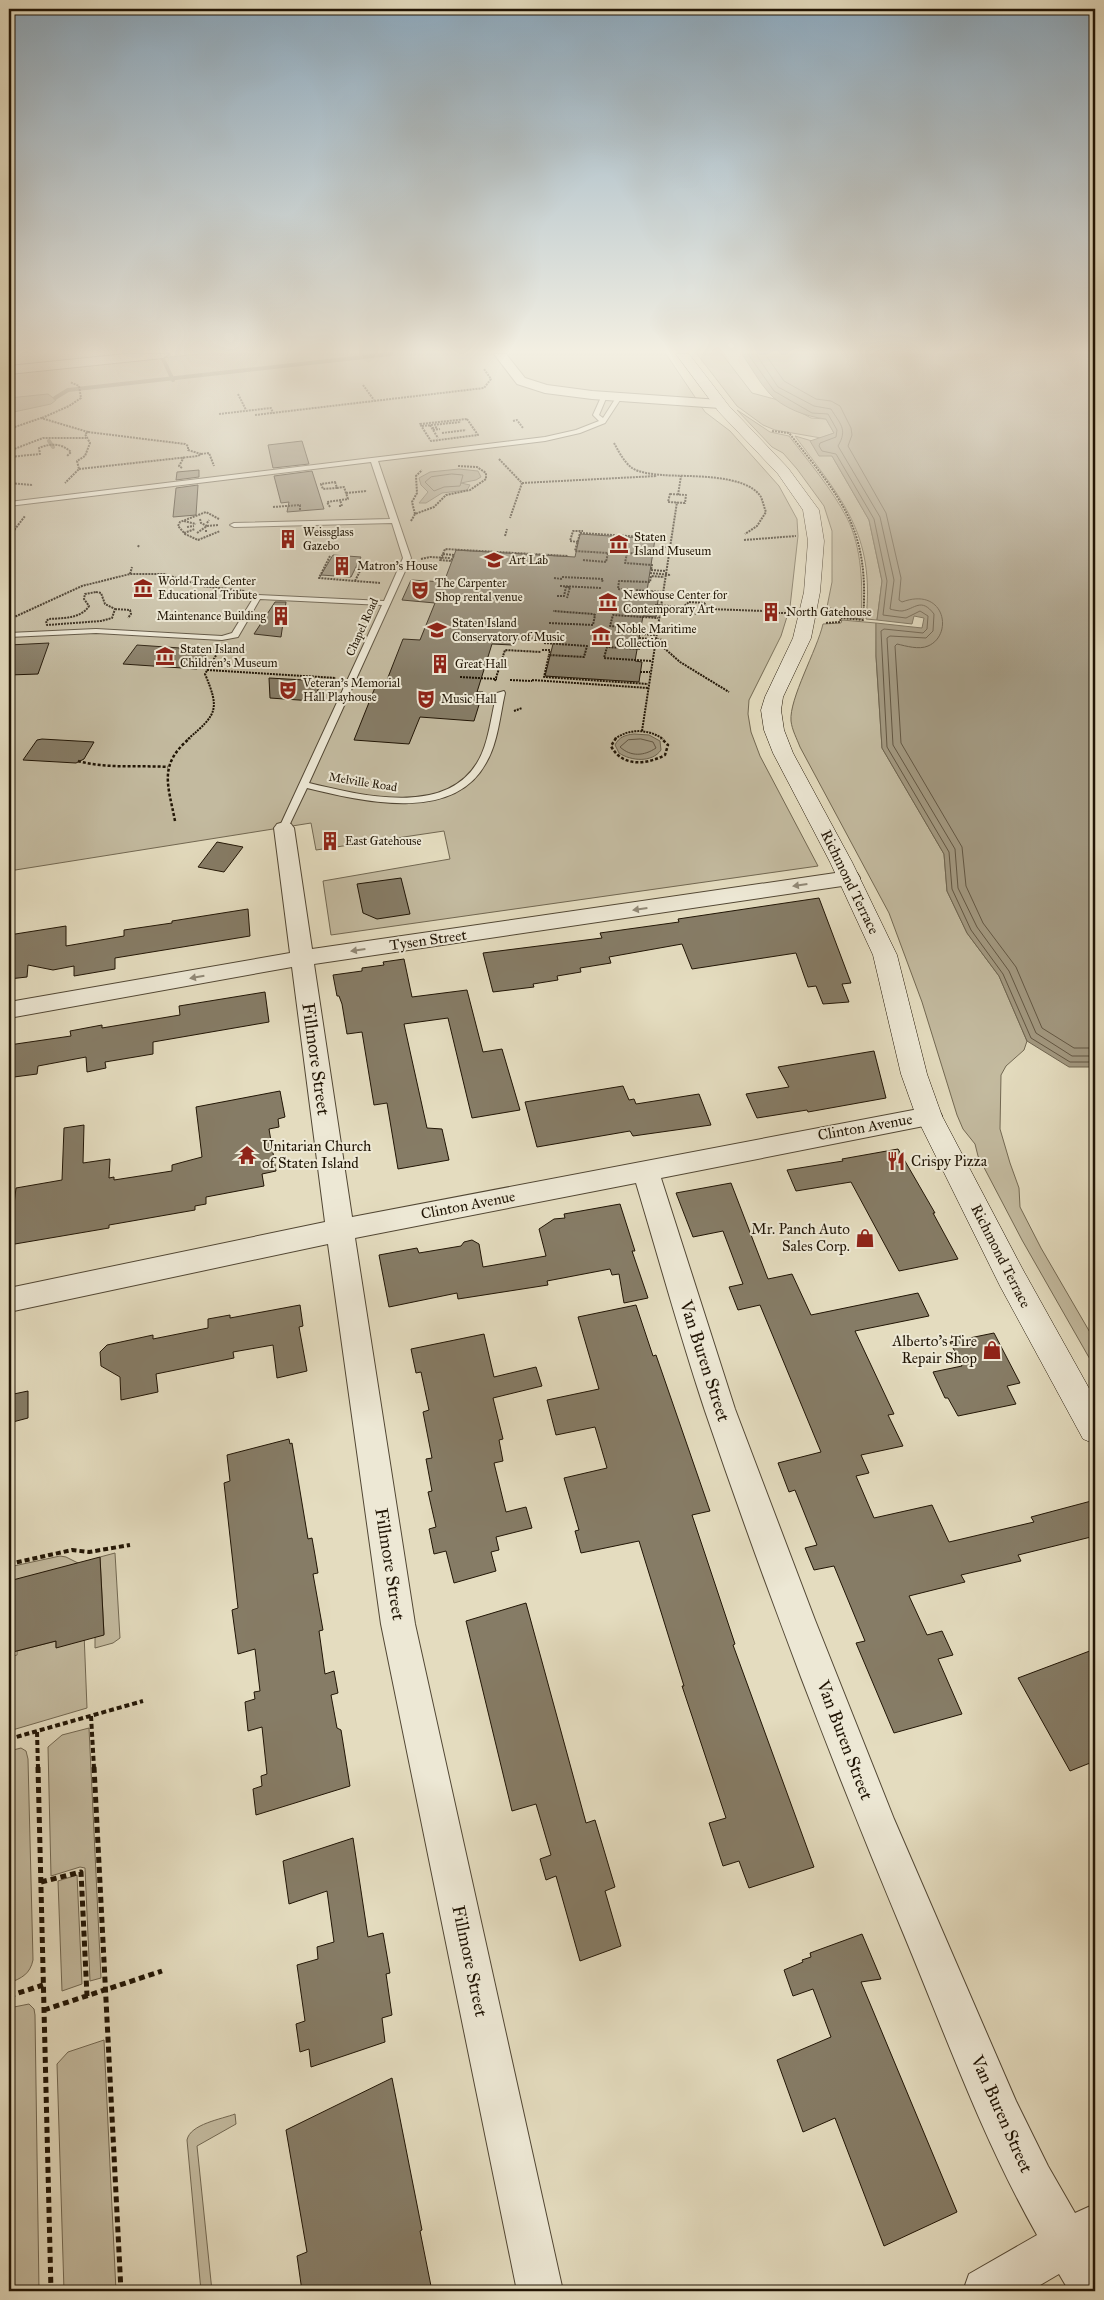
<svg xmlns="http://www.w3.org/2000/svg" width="1104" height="2300" font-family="'IM FELL Great Primer',serif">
<rect width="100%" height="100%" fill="#e4dcbf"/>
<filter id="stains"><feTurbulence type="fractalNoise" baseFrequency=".004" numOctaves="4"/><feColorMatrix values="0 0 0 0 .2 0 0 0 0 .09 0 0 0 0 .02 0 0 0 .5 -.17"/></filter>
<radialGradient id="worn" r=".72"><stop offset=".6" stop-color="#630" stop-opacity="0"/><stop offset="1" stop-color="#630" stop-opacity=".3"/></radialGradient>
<path fill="#c3ba9f" stroke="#726852" d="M199 354H666L705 412 730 431 779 486 797 519 798 536 790 607 781 636 749 700 748 714 751 732 760 756 818 866 331 935 323 881 450 859 444 831 316 850 311 823 9 871V374Z
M697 354H722L752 393 778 400 811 418 826 419 834 433 821 438 775 430 763 425 737 406Z
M737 410 770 432 789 436C809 462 832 489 847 518 862 548 863 585 861 619L843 617 844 612 827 607 832 582V531L824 506 797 469 783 453 772 447Z
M795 436 812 441H810L832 456 869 520 882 581 877 620 866 619C875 533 842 500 795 436Z
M842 620 876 623V656L882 748 944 854 947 891 967 933 999 976 1027 1041 1024 1050 1006 1066 1001 1075 1000 1129 1010 1163 1019 1188 1020 1207 1041 1248 1095 1341V1368L1022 1240 978 1156 975 1144 963 1129 957 1115 922 1002 889 913 800 747C797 739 792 730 791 721 789 699 817 650 823 624L841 623Z
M115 1553 120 1638 113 1643 95 1648V1637L104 1634 100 1557Z
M60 1556 66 1557 78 1563 11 1585V1580L9 1581V1567Z
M84 1633 87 1708 9 1731V1657L17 1655V1651L56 1641V1647Z
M89 1728 101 1978 90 1981 85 1868 80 1867 51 1876 48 1747 62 1735Z
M21 1748 26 1751 28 1759 33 1960C30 1974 22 1978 9 1983V1751Z
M77 1875 82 1984 62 1991 58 1881Z
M29 2004 34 2009 35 2015 39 2291H9V2008Z
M104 2040 116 2291H64L57 2064 68 2052Z
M235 2114 236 2124 197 2146 212 2291H201L187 2140C190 2124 222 2119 235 2114Z"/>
<path fill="#a29880" stroke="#6e644f" d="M742 354H1095V1067H1069L1027 1041 999 976 967 933 947 891 944 854 882 748 876 656V623L922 628 924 618 914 616 912 624 877 620 882 581 869 520 832 456H819L810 441 834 433 826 419C807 417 782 408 769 393 759 382 751 367 742 354Z
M48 394 56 400 51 404 9 413V398Z
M459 469 478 471 481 477 476 480 461 483 470 485 467 490 442 493 426 503H419L428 492 421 485 419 478 430 472Z
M634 734 649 735 660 741 661 750C652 763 631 761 619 753L615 745C619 737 625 735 634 734Z"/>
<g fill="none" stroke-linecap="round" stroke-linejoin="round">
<path stroke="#625642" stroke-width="1" d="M748 354 774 391 812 413 828 414 837 430 836 437 820 443 819 446 822 451 836 454 874 519 887 581 883 615 906 618 920 611 928 616 927 629 923 633 884 629 881 631 887 747 949 852 952 889 971 930 1003 974 1031 1038 1070 1062H1095
M756 354 778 387 814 406 831 409C840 424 848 429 838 446L880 517 894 580 890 609C893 610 899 611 902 611 915 609 921 597 934 614L933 631 926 638 890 636 887 638 893 745 955 849 958 888 977 927 1009 971 1036 1033 1072 1056H1095
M765 354 784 381 816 399 831 401 840 406 851 428 852 435 848 446 886 513 901 578 899 600 902 602C945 586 954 635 928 646 919 650 906 646 897 644L895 646 901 743 962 847 966 886 983 923 1016 967 1042 1028 1074 1048H1095
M452 474 463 475 460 486 444 487 434 491 425 482 431 477Z
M641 739 653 742 656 748C644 756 631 757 620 747L628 740Z"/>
<path stroke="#6e644f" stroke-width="4" d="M163 359 173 380
M55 398 68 390 391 354
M49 441 53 447"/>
</g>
<path fill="#867c66" stroke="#211505" d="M302 441 309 464 273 468 268 445Z
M199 470V477L176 480 177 472Z
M312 471 324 509 287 512 289 502 281 503 274 476Z
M198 485 196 515 173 517 176 488Z
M580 534 655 539 647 591 659 592 656 617 643 616 635 661 642 662 639 682 545 676 554 640 514 639 512 645 492 644 477 692H483L474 721 420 717 409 744 354 740 376 685H385L403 639 420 640 435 603 402 600 411 580 444 582 456 550 575 557Z
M333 555 361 557 351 577 321 575Z
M275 602H286L281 637 254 634Z
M49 643 38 674 9 675V645Z
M137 645 209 650 197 669 123 664Z
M269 678 322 681 313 701 270 698Z
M42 739 94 742 84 759 76 763 23 760 37 740Z
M217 842 243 847 224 872 198 867Z
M401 878 410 914 377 919 363 913 357 884Z
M819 898 851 983 842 984 849 1002 823 1004 816 986 808 987 796 953 692 969 682 944 609 957 611 963 580 968 581 972 557 976 558 980 533 984 534 987 493 992 483 953 602 938 600 933 679 922 678 919Z
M248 909 250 936 115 958V969L74 976V966L53 970 28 965 27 977 9 979V935L66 926V946L124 936V930L172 923V921Z
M404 959 412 997 467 990 483 1052 502 1049 520 1110 472 1118 448 1018 404 1024 427 1128 442 1129 449 1160 398 1169 387 1103 374 1105 362 1032 347 1034 342 1004 339 996H337L333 975 362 971V968L384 965 383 962Z
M265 992 269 1022 153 1042V1054L105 1062 106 1068 87 1072 86 1057 38 1066 37 1074 14 1077V1074L9 1075V1045L71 1036 70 1031 102 1025V1028L180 1015 179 1006Z
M874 1051 886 1098 808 1112 807 1110 757 1118 746 1094 789 1087 778 1067Z
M623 1086 629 1100 634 1099 636 1104 699 1094 711 1125 633 1136 630 1131 537 1147 525 1102Z
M280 1091 285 1117 278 1119 279 1127 269 1129 276 1171 262 1174 264 1186 206 1197V1204L195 1206V1210L109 1225V1228L9 1245V1206L14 1205 16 1188 62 1180 64 1128 84 1125 83 1163 110 1159 109 1178 114 1177V1180L172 1171V1165L202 1157 196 1107Z
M898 1149 935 1213H933L958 1259 899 1271 851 1182 796 1191 787 1170 843 1161 842 1159Z
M731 1183 768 1279 792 1274 811 1315 918 1293 929 1316 855 1331 894 1414 888 1415 903 1446 861 1455 869 1473 856 1476 874 1518 932 1505 949 1542 1034 1522 1031 1517 1095 1500V1536L1018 1555 1021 1561 961 1575 965 1582 909 1596 927 1635 942 1631 953 1655 938 1659 962 1714 894 1733 856 1643 865 1641 834 1566 814 1570 805 1548 817 1545 795 1490 789 1492 778 1463 821 1452 760 1305 738 1310 729 1287 743 1284 723 1231 693 1237 676 1193Z
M620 1204 635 1251H632L648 1298 624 1303 619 1274 612 1275 610 1269 547 1281 548 1285 458 1299 457 1293 389 1307 379 1255 417 1248 419 1253 461 1246 464 1242 472 1240 479 1244 483 1267 546 1256 539 1229 554 1219 565 1218 564 1214Z
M300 1305 303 1326 299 1327 307 1371 277 1378 273 1345 233 1352 234 1358 156 1374 158 1392 121 1400 120 1377 101 1366 100 1352 107 1345 153 1335V1339L208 1328V1319L230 1315V1318Z
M636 1305 653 1356 656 1355 710 1511 692 1515 735 1644 733 1645 814 1867 749 1888 739 1861 723 1866 709 1823 726 1818 682 1686H684L639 1541 581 1553 575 1531 579 1530 564 1478 607 1468 595 1427 556 1435 547 1400 599 1389 578 1317Z
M994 1333 1020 1383 1007 1386 1016 1404 958 1416 948 1398H945L933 1372 962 1366 950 1342Z
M484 1334 494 1377 536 1367 542 1386 493 1398 503 1439 499 1440 503 1461 494 1463 506 1512 526 1507 532 1528 496 1537 499 1550 491 1552 496 1571 454 1583 446 1551 434 1554 429 1529 436 1527 428 1492 432 1491 426 1459 432 1458 423 1412 429 1410 421 1372 416 1373 411 1349Z
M28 1391V1418L9 1423V1395Z
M289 1439 290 1444 292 1443 308 1539 312 1538 315 1555 318 1573 313 1574 323 1630 319 1631 325 1674 334 1671 338 1693 331 1695 337 1728 341 1730 350 1786 256 1815 253 1789 262 1786 261 1776 267 1774 262 1727 248 1731 245 1702 255 1699 254 1692 260 1691 255 1649 238 1654 232 1610 238 1608 224 1483 230 1481 227 1455Z
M100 1557 104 1635 56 1648V1641L9 1653V1581Z
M526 1603 586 1823 595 1820 615 1887 605 1891 621 1946 580 1961 556 1876 546 1880 540 1859 551 1855 536 1804 512 1811 466 1621Z
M1095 1649V1761L1070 1771 1018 1678Z
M353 1838 368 1937 383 1933 390 1973 386 1974 392 2015 382 2018 385 2042 311 2067 309 2049 300 2052 296 2024 305 2021 297 1965 318 1959 317 1947 334 1942 327 1891 289 1904 283 1861Z
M862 1934 881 1979 861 1982 957 2212 884 2246 835 2118 803 2132 777 2060 831 2037 813 1989 793 1996 784 1970 803 1962 802 1960 811 1957 810 1953Z
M392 2078 422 2230 420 2231 432 2291H302L297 2256 307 2252 286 2130Z"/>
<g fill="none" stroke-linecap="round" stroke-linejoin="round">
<g stroke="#524734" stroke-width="2">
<path id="lane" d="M602 395 607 396 599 415 603 418 617 396 622 397 605 423 580 433 545 441 378 461 411 558 309 783C360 795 444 817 477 763 489 744 491 715 497 693L504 691 505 693C500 715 498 743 486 763 453 824 361 801 307 788L287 830H281L279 828 382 605 260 599 238 637 222 640 96 633 9 637V633L96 629 222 636 232 633 254 597 258 595 384 601 403 558 392 523 234 527 230 525 234 523 390 519 371 462 9 506V502L545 437 576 430 599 421 593 415Z"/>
</g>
<g stroke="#524734" stroke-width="2">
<path id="street" d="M126 354H169L163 358 9 374V366Z
M494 354H506L525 378 547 385 592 391 720 400 726 404 720 408 592 399 545 393 517 384Z
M284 822 291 824 294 828 312 949 849 871 857 873 860 878 857 883 849 885 314 964 352 1217 929 1107 938 1109 942 1116 938 1123 929 1125 661 1178 735 1409 815 1620 894 1819 1016 2101 1048 2166 1075 2213 1095 2204V2291H1069L1059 2274 1030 2291H963L969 2274 1037 2235C983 2140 946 2036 904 1935 832 1763 765 1587 705 1411 680 1336 659 1259 636 1183L355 1238 415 1624 563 2291H517L381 1624 328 1244 9 1312V1288L325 1222 292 967 9 1018V1002L290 953 274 828 277 824Z"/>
</g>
<g stroke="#211505" stroke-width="1">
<path id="secondary" d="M676 354H689L729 406 788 468 819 510 824 541 820 592 811 638 783 697 781 710 784 730 793 753 852 862 897 955 927 1074 942 1116 1022 1268 1095 1399V1444L1083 1439 1000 1286 916 1116 901 1074 873 955 830 862 773 753 764 730 761 710 765 697 793 638 804 592 808 541 803 510 778 474 719 412Z"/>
</g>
<path stroke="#211505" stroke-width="2" stroke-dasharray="2 1" stroke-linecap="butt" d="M363 385 374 400
M238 394 246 410
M219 414 271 408 273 413
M255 415 484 388 491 379 484 369
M42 418 69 406 81 398 79 386 70 382
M467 419 478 435 431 441 420 424Z
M513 421 517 420 523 428
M430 425 438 438
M422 426 461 422
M432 428 438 427
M9 429 41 418 88 432 85 434 90 443 85 456 77 461 79 469 65 483
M433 430 440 429
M772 431 789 433C843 501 870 529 863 620L841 618
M442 433 466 430
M614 443C619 452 624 462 632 468 640 473 652 474 662 475 687 477 746 473 761 497 763 502 764 507 766 512L757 526 745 534
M9 451 43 438H86
M201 454 209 453 214 466
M9 457 40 454 39 448C51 443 61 443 71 452L67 456
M499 459 522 483 510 518
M182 468 179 466 184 457
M79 469 198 456 201 454 188 450V446L185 444 88 432
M335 482 337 488 323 489 321 484Z
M9 483 33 485
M522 483 657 476
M346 493 367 491
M670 494 686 495 685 503 668 502Z
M678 495 681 476
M339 506H342L340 500
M273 507 300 505V510
M330 507 327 502 348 499 344 487 337 488
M415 514 412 502 417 493 416 476 422 470
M219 519 206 512 180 522 178 526 185 534 198 540 220 531
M184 521 196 524
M411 521 415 514 434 507 446 495 470 490 486 479V473L477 467 458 466
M207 523 209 520
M207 526 218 525
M187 527 194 526
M206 530V533
M184 533 195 529
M197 533 207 526 201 523 200 519
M505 536 507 529
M664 536V539
M9 537 25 516
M744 540 796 536
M578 542 570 541 573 531H583
M138 547 139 545
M662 547H669
M443 554 454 555 451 561 440 560Z
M443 554 445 549 568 556
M330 556 319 578 380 583
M421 559 430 557 450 558
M583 560 606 562 608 553 575 551 580 533 661 538V536
M665 571 651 570 652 565 625 563 627 553 668 555
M650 573 671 575
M130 574 132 567
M562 577 603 579 602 582
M554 578 562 579
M355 581 362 567H356
M560 586 601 588
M96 592 101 593 105 604 115 609 112 618 101 621 47 625 46 621 49 619C62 618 81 619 89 606L84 599 85 594Z
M662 592 618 589 619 581 650 582 651 576 664 577
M557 596H564L566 587H570L567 598
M689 602 704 603 709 609C700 615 690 616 683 607Z
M655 605 683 607
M115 609 130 610 131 614 128 618
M709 609 764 611
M778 613H787
M10 619 82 586 130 574H164L202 586 245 591
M549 623 593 625 595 615 593 614 553 611
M826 623 840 622 842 613 828 609
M655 635 641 634 642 628 610 626 613 615 658 618
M639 638 664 640
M655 640 680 662 729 692
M544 643 587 646 584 657 549 655 544 677 648 684
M542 650H550L549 655
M651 661 604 658 607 647 639 649 640 641 654 642
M207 670 336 678
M640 672H650
M460 677 497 679
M510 680 532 681
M532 680 648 688
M495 681 505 650 541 652
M514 711 522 708
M642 731 677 502
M188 739C217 714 220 710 205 674L218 652
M615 739C629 728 649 729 663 739"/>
<path stroke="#211505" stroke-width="2.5" stroke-dasharray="3 2" stroke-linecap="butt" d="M616 738 611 746C622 767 646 765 665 755L668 745 661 738
M78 761C107 769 138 765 168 767
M175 821C168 784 158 765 190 738"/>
<path stroke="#211505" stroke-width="4" stroke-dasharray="5 3" stroke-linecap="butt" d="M9 1564 72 1550 89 1552 130 1545
M91 1716 94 1768
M37 1732 38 1768
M9 1739 143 1701"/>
<path stroke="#211505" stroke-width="5" stroke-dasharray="6 4" stroke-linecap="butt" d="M38 1767 51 2291
M94 1767 121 2291
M41 1882 81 1872 87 1996
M9 1996 43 1985
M44 2010 162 1971
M177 2291 186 2288"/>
<use href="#lane" fill="#ede8d5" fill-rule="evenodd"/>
<use href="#street" fill="#ede8d5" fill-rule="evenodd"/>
<use href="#secondary" fill="#ede8d5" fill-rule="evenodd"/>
</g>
<defs><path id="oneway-solid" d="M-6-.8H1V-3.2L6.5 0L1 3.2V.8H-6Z" transform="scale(1.25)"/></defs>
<g fill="#918977">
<use href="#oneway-solid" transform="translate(800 885) rotate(172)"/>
<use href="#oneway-solid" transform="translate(640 909) rotate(172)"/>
<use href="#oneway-solid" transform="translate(358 950) rotate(172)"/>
<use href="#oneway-solid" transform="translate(197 977) rotate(170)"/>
</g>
<linearGradient id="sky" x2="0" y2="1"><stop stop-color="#8ca9be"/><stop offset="0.52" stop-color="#f3efe2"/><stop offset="1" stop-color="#f3efe2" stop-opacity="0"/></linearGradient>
<rect width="1104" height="676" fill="url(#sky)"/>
<defs>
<g id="building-bare" transform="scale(1.5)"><path d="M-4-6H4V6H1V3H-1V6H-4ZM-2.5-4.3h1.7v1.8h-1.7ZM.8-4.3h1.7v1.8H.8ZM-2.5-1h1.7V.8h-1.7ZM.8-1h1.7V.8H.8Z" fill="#8f2418" stroke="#ede8d5" stroke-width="2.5" paint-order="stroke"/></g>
<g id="museum-bare" transform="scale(1.5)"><path d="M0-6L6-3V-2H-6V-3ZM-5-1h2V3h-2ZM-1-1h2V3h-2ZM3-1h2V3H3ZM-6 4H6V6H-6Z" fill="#8f2418" stroke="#ede8d5" stroke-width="2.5" paint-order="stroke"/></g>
<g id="school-bare" transform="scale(1.5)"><path d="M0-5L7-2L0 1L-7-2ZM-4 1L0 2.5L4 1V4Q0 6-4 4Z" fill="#8f2418" stroke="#ede8d5" stroke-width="2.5" paint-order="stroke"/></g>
<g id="theatre-bare" transform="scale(1.5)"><path d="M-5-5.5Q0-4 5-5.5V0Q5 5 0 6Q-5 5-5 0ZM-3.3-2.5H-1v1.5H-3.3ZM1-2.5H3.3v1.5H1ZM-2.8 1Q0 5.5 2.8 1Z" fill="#8f2418" stroke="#ede8d5" stroke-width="2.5" paint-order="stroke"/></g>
<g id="temple-bare" transform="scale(1.5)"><path d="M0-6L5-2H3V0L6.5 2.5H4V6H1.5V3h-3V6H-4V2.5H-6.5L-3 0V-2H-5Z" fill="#8f2418" stroke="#ede8d5" stroke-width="2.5" paint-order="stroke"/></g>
<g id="restaurant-bare" transform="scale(1.5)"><path d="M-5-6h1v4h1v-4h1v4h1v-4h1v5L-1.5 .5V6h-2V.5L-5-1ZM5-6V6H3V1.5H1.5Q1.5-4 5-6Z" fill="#8f2418" stroke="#ede8d5" stroke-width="2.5" paint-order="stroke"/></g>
<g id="shop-bare" transform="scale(1.5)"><path d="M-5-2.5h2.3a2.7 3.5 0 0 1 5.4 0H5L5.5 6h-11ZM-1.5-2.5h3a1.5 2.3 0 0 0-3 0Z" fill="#8f2418" stroke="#ede8d5" stroke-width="2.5" paint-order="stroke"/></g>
</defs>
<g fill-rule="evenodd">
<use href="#building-bare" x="288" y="539"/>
<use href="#museum-bare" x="619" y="544"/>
<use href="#school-bare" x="494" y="560"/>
<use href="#building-bare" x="342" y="566"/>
<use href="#museum-bare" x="143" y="588"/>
<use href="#theatre-bare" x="420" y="590"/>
<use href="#museum-bare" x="608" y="602"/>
<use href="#building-bare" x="771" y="612"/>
<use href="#building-bare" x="281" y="616"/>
<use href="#school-bare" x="437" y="630"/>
<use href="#museum-bare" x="601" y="636"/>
<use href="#museum-bare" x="165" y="656"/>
<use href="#building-bare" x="440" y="664"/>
<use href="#theatre-bare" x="288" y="690"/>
<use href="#theatre-bare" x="426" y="699"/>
<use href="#building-bare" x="330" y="841"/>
<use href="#temple-bare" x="247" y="1155"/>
<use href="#restaurant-bare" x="896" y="1161"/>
<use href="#shop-bare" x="865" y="1238"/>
<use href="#shop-bare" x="992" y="1350"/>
</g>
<g text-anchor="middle" stroke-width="4" stroke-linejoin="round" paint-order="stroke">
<g font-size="12" fill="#211505" stroke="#ede8d5" text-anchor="start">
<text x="303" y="536">Weissglass<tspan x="303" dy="14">Gazebo</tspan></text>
<text x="634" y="541">Staten<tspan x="634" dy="14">Island Museum</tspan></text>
<text x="509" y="564">Art Lab</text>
<text x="357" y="570">Matron’s House</text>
<text x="158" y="585">World Trade Center<tspan x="158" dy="14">Educational Tribute</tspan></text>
<text x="435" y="587">The Carpenter<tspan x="435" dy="14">Shop rental venue</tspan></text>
<text x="623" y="599">Newhouse Center for<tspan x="623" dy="14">Contemporary Art</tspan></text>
<text x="786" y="616">North Gatehouse</text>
<text x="266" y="620" text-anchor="end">Maintenance Building</text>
<text x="452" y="627">Staten Island<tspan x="452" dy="14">Conservatory of Music</tspan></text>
<text x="616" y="633">Noble Maritime<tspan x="616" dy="14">Collection</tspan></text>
<text x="180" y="653">Staten Island<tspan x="180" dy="14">Children’s Museum</tspan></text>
<text x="455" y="668">Great Hall</text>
<text x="303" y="687">Veteran’s Memorial<tspan x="303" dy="14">Hall Playhouse</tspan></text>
<text x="441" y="703">Music Hall</text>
<text x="345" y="845">East Gatehouse</text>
</g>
<g font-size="12" fill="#211505" stroke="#ede8d5">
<text transform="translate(362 627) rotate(-66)" y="4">Chapel Road</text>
<text transform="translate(363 782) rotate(9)" y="4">Melville Road</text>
</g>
<g font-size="15" fill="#211505" stroke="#ede8d5">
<text transform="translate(850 882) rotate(64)" y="5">Richmond Terrace</text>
<text transform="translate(428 940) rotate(-8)" y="5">Tysen Street</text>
<text transform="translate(865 1127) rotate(-10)" y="5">Clinton Avenue</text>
<text transform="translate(468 1205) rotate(-11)" y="5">Clinton Avenue</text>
<text transform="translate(1001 1256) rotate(63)" y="5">Richmond Terrace</text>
</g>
<g font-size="15" fill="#211505" stroke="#ede8d5" text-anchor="start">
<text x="262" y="1151">Unitarian Church<tspan x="262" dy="17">of Staten Island</tspan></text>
<text x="911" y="1166">Crispy Pizza</text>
<text x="850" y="1234" text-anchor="end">Mr. Panch Auto<tspan x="850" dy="17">Sales Corp.</tspan></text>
<text x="977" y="1346" text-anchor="end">Alberto's Tire<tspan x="977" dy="17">Repair Shop</tspan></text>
</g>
<g font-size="18" fill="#211505" stroke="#ede8d5">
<text transform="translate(316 1059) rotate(82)" y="6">Fillmore Street</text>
<text transform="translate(705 1361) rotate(72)" y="6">Van Buren Street</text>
<text transform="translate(390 1564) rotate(81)" y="6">Fillmore Street</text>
<text transform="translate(845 1740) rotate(69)" y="6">Van Buren Street</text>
<text transform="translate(470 1961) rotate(78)" y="6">Fillmore Street</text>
<text transform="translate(1002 2114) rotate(66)" y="6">Van Buren Street</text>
</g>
</g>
<rect width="1104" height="2300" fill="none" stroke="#e4dcbf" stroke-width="30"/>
<rect x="10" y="10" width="1084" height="2280" fill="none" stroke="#211505" stroke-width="2.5"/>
<rect x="15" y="15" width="1074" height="2270" fill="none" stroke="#211505"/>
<rect width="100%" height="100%" filter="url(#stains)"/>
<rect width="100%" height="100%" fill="url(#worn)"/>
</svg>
